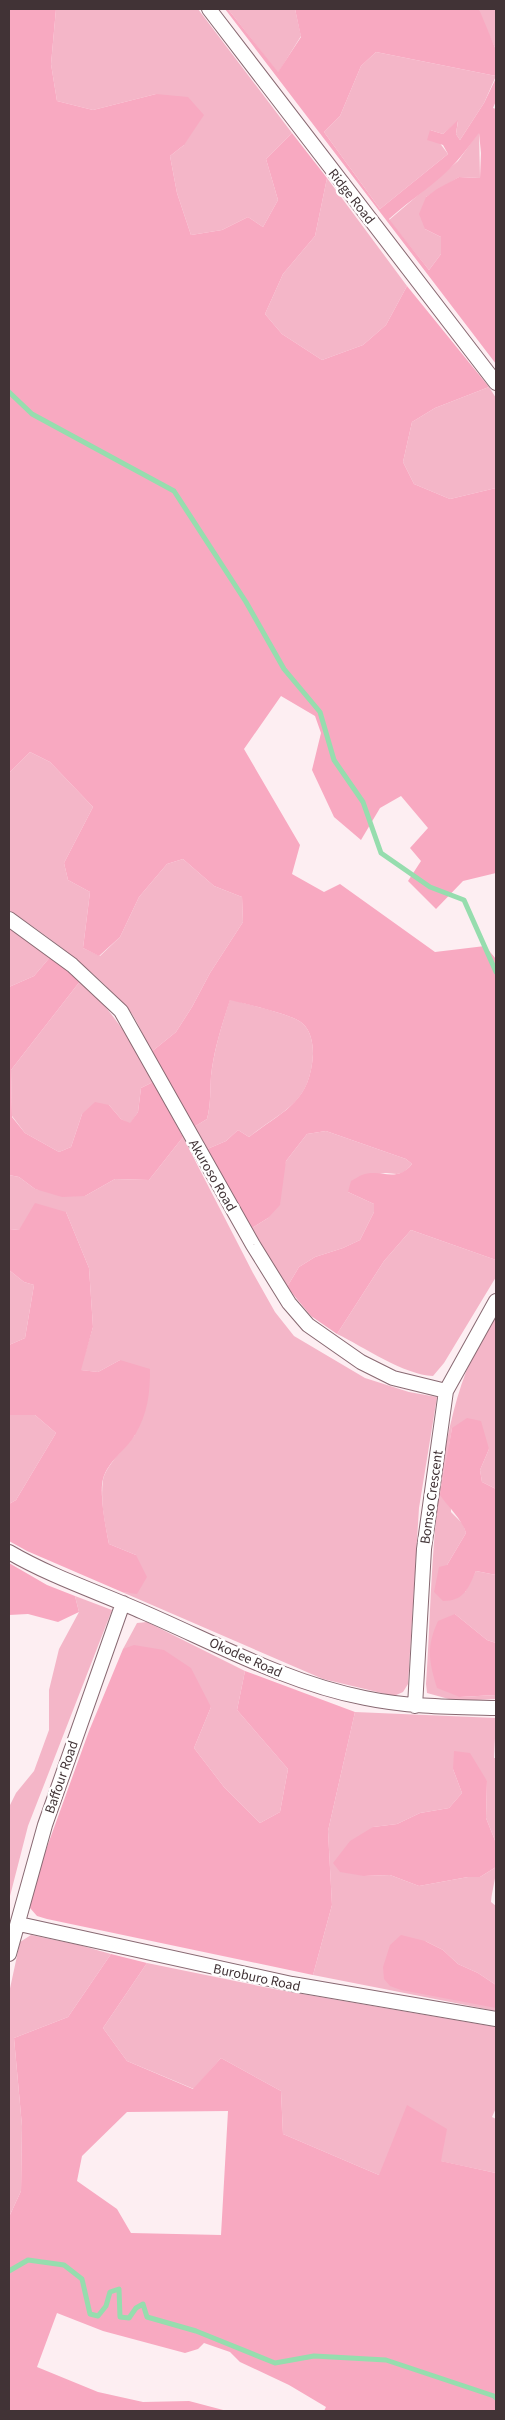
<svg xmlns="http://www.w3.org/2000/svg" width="505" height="2420" font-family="'Source Sans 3',sans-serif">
<rect width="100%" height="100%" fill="#fdeef2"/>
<path fill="#f4b6c8" d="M56 9H198L292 133 266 159 278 200 263 227 248 217 222 230 191 235 177 193 170 156 184 145 156 94 93 110 57 101 51 64Z
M228 9H295L301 36 278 73Z
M479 9H496V50L480 15Z
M376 52 496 76 484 103 460 140 456 134 458 121 443 134 430 130 448 154 380 209 324 132 340 116 361 66Z
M479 132 480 178 459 177 426 197 425 229 441 237V254L429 270 389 220 458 161Z
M327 178 407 286 386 325 363 345 322 360 282 334 265 314 283 274 315 236Z
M489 387 496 398V488L450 499 414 484 403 462 412 422 435 408Z
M30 752 50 762 93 807 64 863 68 880 90 892 83 948 100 956 120 937 139 897 167 864 183 859 214 886 242 897 243 922 210 973 192 1007 176 1032 150 1053C145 1039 140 1027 132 1014 125 1004 115 995 106 986 76 957 43 933 9 910V773Z
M9 927 51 956 34 976 9 987Z
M81 980C112 1011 134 1043 153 1082L141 1088 138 1112 130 1124 121 1119 109 1105 82 1114 71 1147 59 1152 25 1133 12 1116 11 1070Z
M230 999C245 1004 292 1014 302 1023 311 1030 313 1044 313 1054 310 1104 284 1109 249 1137L238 1130 226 1141 205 1150 194 1127 207 1119C211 1104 210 1091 211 1076 214 1049 222 1025 230 999Z
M326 1131 406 1159 412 1164C398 1181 394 1170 380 1174 369 1177 358 1187 348 1192L374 1204V1212L360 1240 343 1248 315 1257 299 1267 287 1287 249 1230 268 1218 286 1161 307 1134Z
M183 1137 253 1273 275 1312 294 1336 365 1378 409 1392 437 1397 419 1508 408 1684 403 1692 394 1696 323 1679 122 1592 137 1593 136 1555 109 1544C105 1524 100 1501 103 1480 105 1467 126 1446 135 1435L120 1360 98 1372 80 1370 93 1327 89 1268 66 1212 19 1230 9 1229V1175L19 1177 35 1189 85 1196 115 1179 149 1180Z
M411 1230 496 1260V1277L444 1363 433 1376C404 1375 364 1347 337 1334L384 1261Z
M9 1270 24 1282 34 1285 25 1338 9 1345Z
M496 1314V1489L482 1482 480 1470 489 1449 452 1428 449 1447 451 1512 463 1524 466 1533 447 1565 465 1592 476 1571 496 1575V1643L487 1640 455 1614 460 1697 496 1695V1699L456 1701 427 1693 426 1684C434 1571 429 1409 496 1314Z
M9 1415H35L56 1433 16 1500 9 1504Z
M75 1596 112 1610 28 1826 9 1900V1807L16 1793 34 1771 49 1730V1690L59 1649 79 1612Z
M147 1622 245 1671 237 1710 288 1769 280 1812 260 1823 224 1787 194 1748 211 1707 123 1649 137 1623Z
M355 1712 496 1718 494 1758H496V1843L486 1818 487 1781 453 1769 462 1793 449 1808 420 1813 397 1824 373 1827 364 1876 390 1875 419 1886 468 1877H480L496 1867C496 1880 492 1889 491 1902L496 1906V1985L478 1973 458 1964 443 1950 425 1941 496 2008V2011L313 1975 332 1905 328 1831Z
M31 1935 79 1945 111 1954 68 2017 14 2038 22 2126 21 2191 9 2217V1993L20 1942Z
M147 1963 279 1990 496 2027V2108L492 2117 496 2119V2173L440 2161 379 2175 283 2134 281 2091 221 2058 194 2089 127 2061 103 2028Z"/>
<path fill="#f8a9c1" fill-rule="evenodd" d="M9 9H56L51 64 57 101 93 110 156 94 188 97 204 115 184 145 170 156 177 193 191 235 222 230 248 217 263 227 278 200 266 159 292 133 327 178 315 236 283 274 265 314 282 334 322 360 363 345 386 325 407 286 489 387 435 408 412 422 403 462 414 484 450 499 496 488V873L463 881 436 909 408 881 421 861 410 848 428 828 401 796 380 808 361 840 334 817 312 770 321 733 315 716 281 696 244 749 300 845 292 874 324 892 340 884 435 952 485 946 496 959V1260L411 1230 384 1261 337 1334 311 1316 287 1287 299 1267 315 1257 343 1248 360 1240 374 1212V1204L348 1192 351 1181C355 1179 359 1176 362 1175 381 1168 396 1184 412 1164L406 1159 326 1131 307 1134 286 1161 280 1205 268 1218 249 1230 205 1150 226 1141 238 1130 249 1137C284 1110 310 1103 313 1054 313 1044 311 1030 302 1023 292 1014 245 1004 230 1000 222 1025 214 1049 211 1076 210 1091 211 1104 207 1119L194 1127 150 1053 176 1032 192 1007 210 973 243 922 242 897 214 886 183 859 167 864 139 897 120 937 99 956 83 948 90 892 68 880 64 863 93 807 50 762 30 752 9 773Z
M225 9H228L278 72 301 37 295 9H479L496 50V76L376 52 361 66 340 116 324 132 380 209 448 154 443 145 427 140 430 130 443 134 458 120 456 134 460 140 484 103 496 78V101L493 108 496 109V364ZM479 133 481 153 480 178 459 177 437 189 426 197 419 214 425 229 441 237V254L429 270 389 219C411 199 438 183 457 161 465 152 472 142 479 133Z
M51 956 81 980 11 1070 12 1117 25 1133 59 1152 71 1147 82 1114 95 1102 109 1105 121 1119 130 1123 138 1112 141 1088 153 1082 183 1137 149 1180 115 1179 85 1196 62 1197 35 1189 19 1177 9 1175V987L34 976Z
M35 1203 66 1212 89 1268 93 1327 81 1370 98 1372 120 1360 150 1369C150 1393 148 1413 135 1435 126 1450 108 1461 103 1479 99 1493 106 1529 109 1544L136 1555 147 1577 137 1594 122 1592 27 1551 9 1541V1504L16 1500 56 1433 35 1415H9V1345L25 1338 34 1285 24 1282 9 1270V1229L19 1230Z
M467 1418 481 1421 489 1449 480 1470 482 1482 496 1489V1575L476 1571C468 1589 464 1601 443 1601L434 1592 439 1567 447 1565 466 1533C462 1519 448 1507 440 1495L452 1428Z
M9 1563 47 1585 75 1596 79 1612 58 1622 28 1614 9 1615Z
M455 1614 487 1640 496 1643V1695L460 1697 437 1688C429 1662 426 1647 438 1621Z
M134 1645 164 1650 191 1668 211 1707 194 1748 224 1787 260 1823 280 1812 288 1769 237 1710 245 1671 355 1712 328 1831 332 1905 313 1975 47 1919 37 1916 30 1908 34 1883 89 1731 123 1649Z
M454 1751 470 1753 487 1781 486 1818 496 1843V1867L480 1877H468L419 1886 390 1875 364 1876 340 1872 333 1863 350 1841 373 1827 397 1824 420 1813 449 1808 462 1793 453 1769Z
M401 1935 425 1941 443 1950 458 1964 478 1973 496 1985V2008L401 1990 390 1986 384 1979 383 1967 390 1945Z
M111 1954 147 1963 103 2028 127 2061 193 2089 221 2058 281 2091 283 2134 379 2175 407 2105 447 2129 441 2161 496 2173V2411H324L326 2407 289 2385 240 2362 230 2352 204 2343 198 2349 185 2353 103 2331 57 2313 37 2367 98 2392 143 2402 189 2401 227 2411H9V2217L21 2191 22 2126 14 2038 68 2017ZM228 2111 221 2235 131 2233 117 2209 77 2181 82 2156 127 2112Z"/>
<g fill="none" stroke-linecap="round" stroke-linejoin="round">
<path stroke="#96ddae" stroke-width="5" d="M9 392 32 414 174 491 246 602 284 669 320 712 334 760 363 802 381 853 430 887 464 900 496 972
M9 2271 28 2260 64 2265 82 2279 90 2314 98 2316 106 2306 110 2292 119 2289 120 2317 129 2318 136 2308 143 2304 147 2317 196 2331 275 2363 314 2356 386 2360 494 2396 496 2398"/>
<g stroke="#886972" stroke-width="16">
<path id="minor" d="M209 9 496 383
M9 919 72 965 121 1011 253 1245 289 1303 308 1325 361 1362 393 1378 446 1391
M9 1552C52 1577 98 1592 143 1612 215 1643 287 1683 365 1698 408 1707 452 1707 496 1708
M415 1706 424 1549 446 1391 496 1301
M19 1924 292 1984 496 2019
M9 1954 45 1825 123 1603"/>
</g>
<use href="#minor" stroke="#fff" stroke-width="14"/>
</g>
<g text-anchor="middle" stroke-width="5" stroke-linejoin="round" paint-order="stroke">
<g font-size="14" fill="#413336" stroke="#fff">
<text transform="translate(352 196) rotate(52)" y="5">Ridge Road</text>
<text transform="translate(213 1175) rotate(60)" y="5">Akuroso Road</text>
<text transform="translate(431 1497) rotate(-82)" y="5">Bomso Crescent</text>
<text transform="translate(246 1657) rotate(24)" y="5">Okodee Road</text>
<text transform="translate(61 1777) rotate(-71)" y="5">Baffour Road</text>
<text transform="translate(257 1977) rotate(12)" y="5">Buroburo Road</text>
</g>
</g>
<rect width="505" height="2420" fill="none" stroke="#413336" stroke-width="20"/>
</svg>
